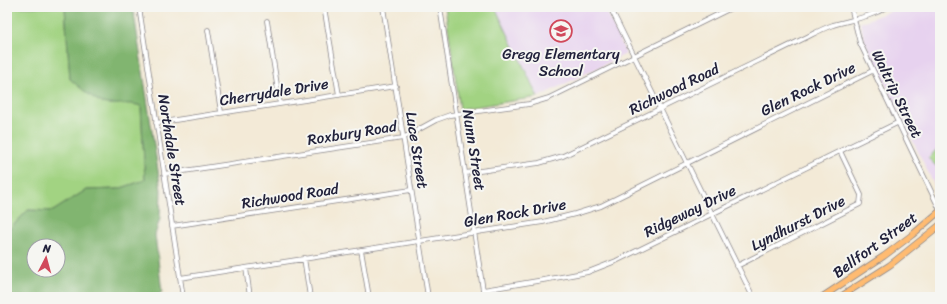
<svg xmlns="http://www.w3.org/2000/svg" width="947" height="304" font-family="Sriracha,sans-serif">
<rect width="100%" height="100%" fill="#f6f6f2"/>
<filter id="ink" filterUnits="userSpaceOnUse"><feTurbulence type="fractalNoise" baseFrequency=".025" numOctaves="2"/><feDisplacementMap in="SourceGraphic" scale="8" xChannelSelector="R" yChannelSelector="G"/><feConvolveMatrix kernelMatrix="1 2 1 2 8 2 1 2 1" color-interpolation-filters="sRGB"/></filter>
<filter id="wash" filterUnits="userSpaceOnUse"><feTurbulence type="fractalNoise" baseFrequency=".012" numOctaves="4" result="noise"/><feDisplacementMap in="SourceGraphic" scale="16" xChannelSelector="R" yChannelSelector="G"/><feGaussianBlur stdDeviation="0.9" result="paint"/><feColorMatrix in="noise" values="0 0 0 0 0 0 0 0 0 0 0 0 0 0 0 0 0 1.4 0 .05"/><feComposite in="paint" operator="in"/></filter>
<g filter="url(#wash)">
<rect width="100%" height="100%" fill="#f3ead7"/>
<path fill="#e7d2ef" d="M495 7H604L626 54 538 97Z
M896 7H940V197L865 42 860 23 893 10Z"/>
<path fill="#a2d382" stroke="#627a5e" d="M7 7H65L70 79 141 106 145 180 118 189 86 190 53 211 28 210 7 232Z
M445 7H495L538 97 460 109Z
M940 146V170L928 158Z"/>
<path fill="#81b570" stroke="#526c56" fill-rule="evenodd" d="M65 7H133L161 190 160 218 155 235 162 292 155 297H7V232L28 210 53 211 86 190 118 189 145 180 141 106C130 102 118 105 106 104 97 103 77 85 70 79ZM34 246H58V270H34Z"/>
</g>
<g filter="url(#ink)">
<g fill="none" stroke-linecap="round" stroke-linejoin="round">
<g stroke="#8a8689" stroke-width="5.5">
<path id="minor" d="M139 7 183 297
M324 7 339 95
M383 7 428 297
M440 7 484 297
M610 7 753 297
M851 7 860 43 940 210
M267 21 280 104
M208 30 221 112
M156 123 396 86
M465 173 539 163 563 156 807 37C815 33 824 28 833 25 854 19 868 18 887 7
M164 174 403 138 436 120 450 115 529 104 549 98 733 7
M172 226 411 190
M361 250 369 297
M304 258 310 297
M737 266 860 204 861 195 840 151
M246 268 250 297
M180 278 543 222 575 214 601 206 872 71
M483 290 561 277 588 272 616 261 897 123"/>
</g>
<g stroke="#8a8689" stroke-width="7">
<path id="major" d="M822 297 884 256 912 235 940 211
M840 297 890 265 940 225"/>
</g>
<use href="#minor" stroke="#fff" stroke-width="4"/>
<use href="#major" stroke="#ffbb71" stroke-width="5.5"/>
</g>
</g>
<defs>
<g id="school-ring" transform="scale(1.15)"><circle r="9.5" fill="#f6f6f2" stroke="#d1495b" stroke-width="1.5"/><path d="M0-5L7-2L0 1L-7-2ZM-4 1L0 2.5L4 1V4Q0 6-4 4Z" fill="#d1495b"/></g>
</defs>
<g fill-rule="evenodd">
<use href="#school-ring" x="561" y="31"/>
</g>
<g text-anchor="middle" stroke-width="4" stroke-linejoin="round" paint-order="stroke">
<g font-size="15" fill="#22223b" stroke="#f6f6f2">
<text x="561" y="59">Gregg Elementary<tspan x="561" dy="17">School</tspan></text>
</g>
<g font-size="15" fill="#22223b" stroke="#f6f6f2">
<text transform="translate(674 89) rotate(-26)" y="5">Richwood Road</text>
<text transform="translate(808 89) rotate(-26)" y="5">Glen Rock Drive</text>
<text transform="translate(274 92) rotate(-9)" y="5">Cherrydale Drive</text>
<text transform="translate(897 94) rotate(64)" y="5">Waltrip Street</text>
<text transform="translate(352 133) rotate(-9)" y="5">Roxbury Road</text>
<text transform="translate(172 150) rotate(81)" y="5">Northdale Street</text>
<text transform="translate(417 150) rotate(81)" y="5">Luce Street</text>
<text transform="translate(474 150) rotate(81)" y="5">Nunn Street</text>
<text transform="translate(290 196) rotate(-9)" y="5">Richwood Road</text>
<text transform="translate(690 211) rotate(-26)" y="5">Ridgeway Drive</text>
<text transform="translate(515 213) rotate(-10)" y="5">Glen Rock Drive</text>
<text transform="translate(798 223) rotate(-27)" y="5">Lyndhurst Drive</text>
<text transform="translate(875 245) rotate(-36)" y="5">Bellfort Street</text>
</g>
</g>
<rect width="947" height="304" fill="none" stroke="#f6f6f2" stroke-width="24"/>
<g transform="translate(46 258) rotate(6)"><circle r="19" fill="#f6f6f2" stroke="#a1a1a9"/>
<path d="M0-3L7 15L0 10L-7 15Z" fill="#d1495b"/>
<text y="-6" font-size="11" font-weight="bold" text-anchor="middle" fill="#22223b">N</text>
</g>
</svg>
